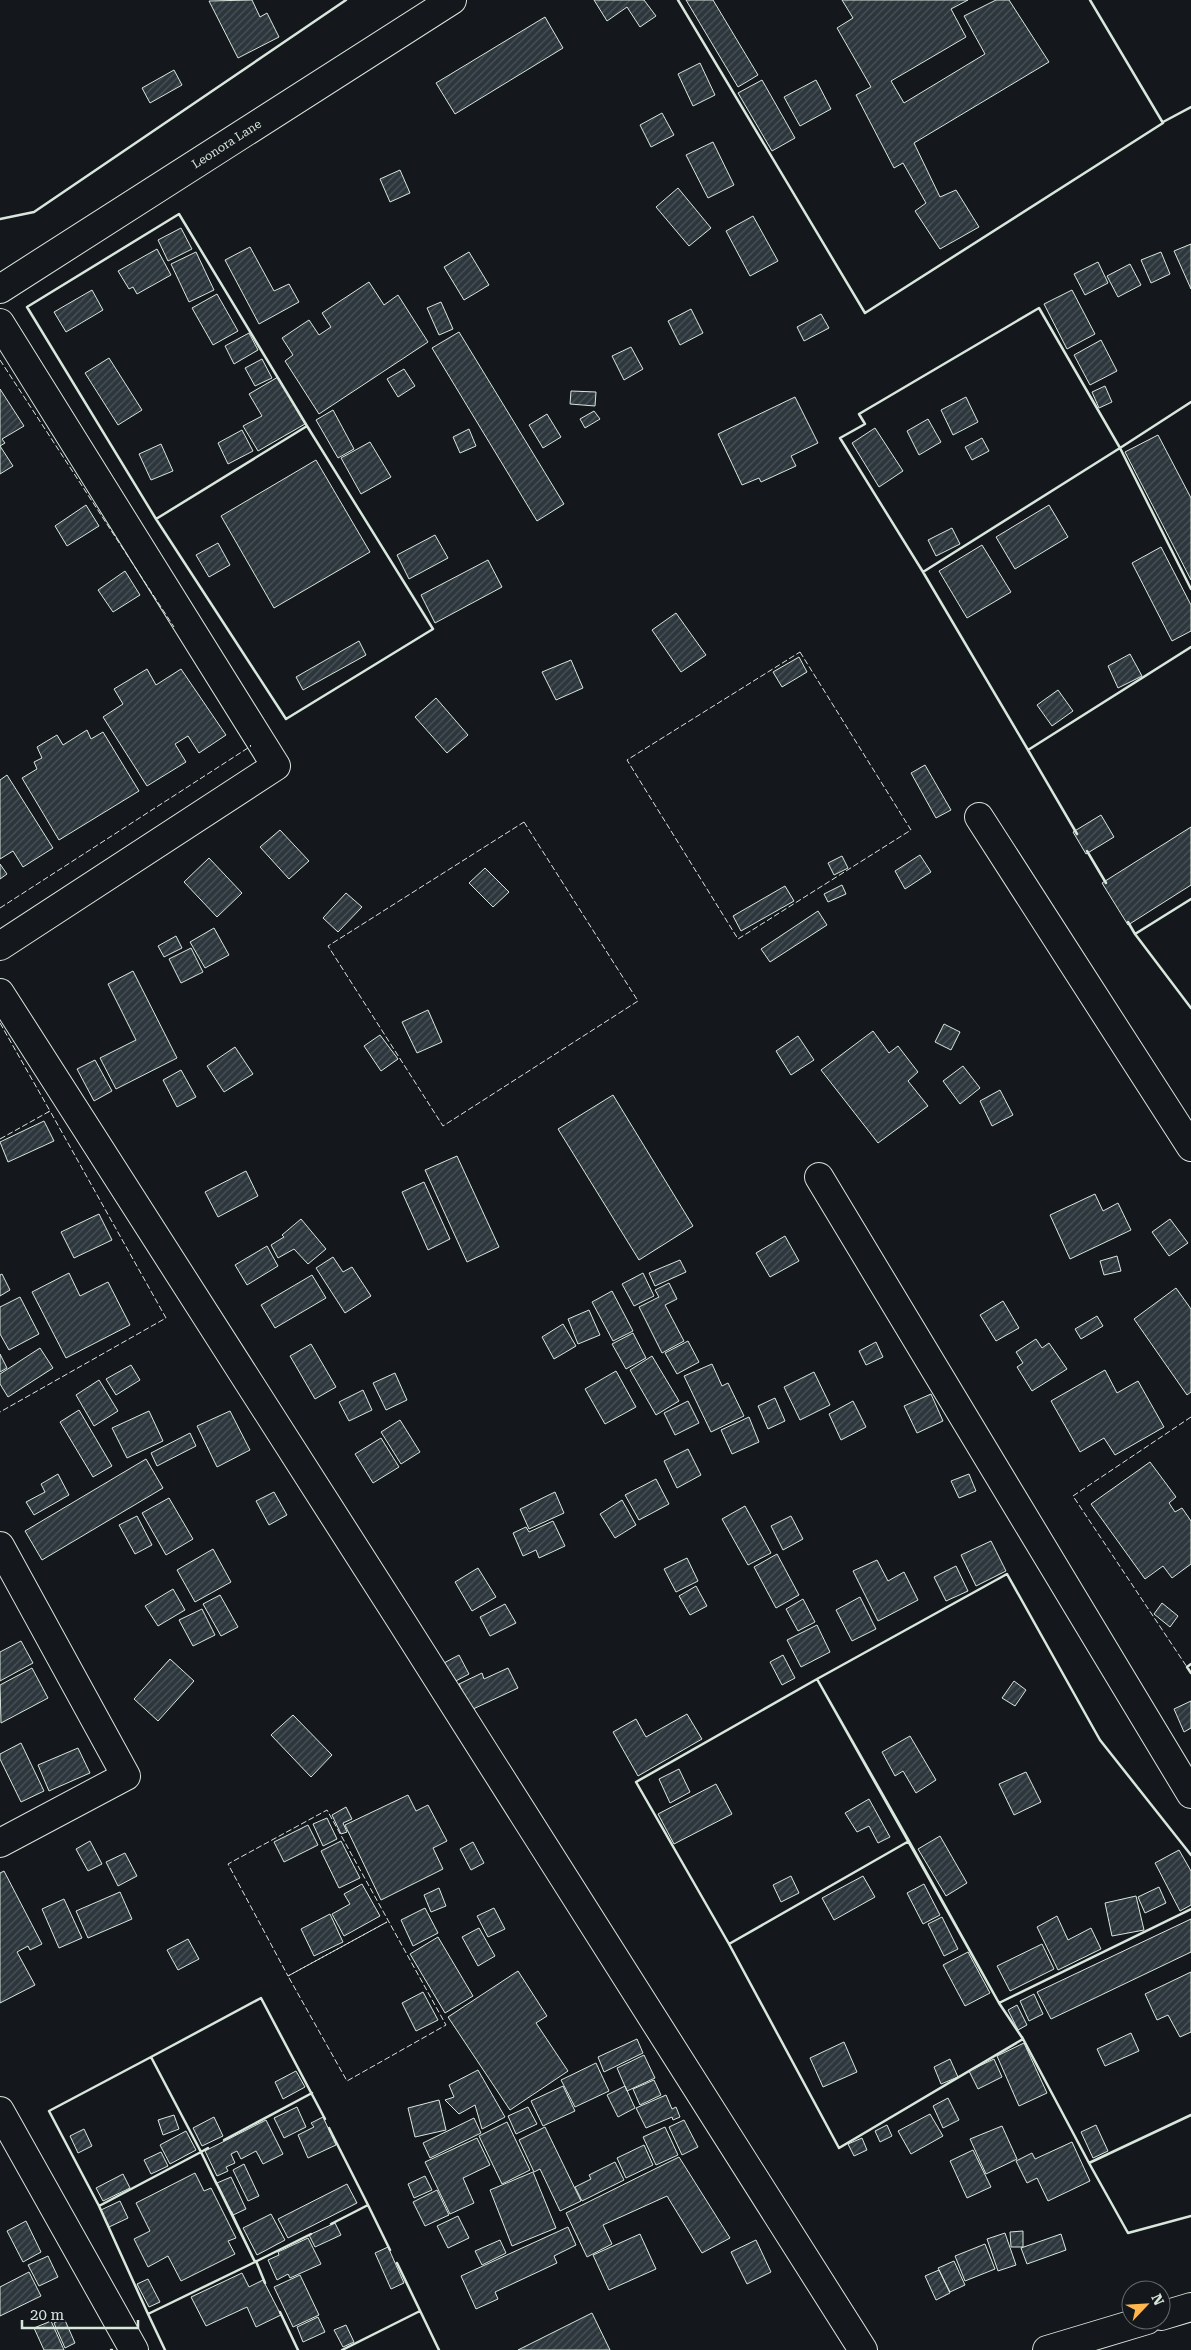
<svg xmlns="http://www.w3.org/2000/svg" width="1191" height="2350" font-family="'Roboto Serif',serif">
<defs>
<pattern id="building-hatch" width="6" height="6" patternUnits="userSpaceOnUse" patternTransform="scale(1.25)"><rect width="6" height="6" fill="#2c363c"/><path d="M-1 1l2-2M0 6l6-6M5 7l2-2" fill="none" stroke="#4a5358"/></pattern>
</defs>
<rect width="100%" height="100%" fill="#14181c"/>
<path fill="url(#building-hatch)" stroke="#d8e6dc" d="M252 0 260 17 267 13 279 37 238 58 209 1Z
M594 0H644L656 16 640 27 627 7 607 21Z
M686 0H713L758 75 738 87Z
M842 0H968L951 9 966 37 891 81 904 103 985 54 964 16 996 0H1009L1049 62 914 143 940 197 956 190 979 227 940 249 915 211 926 203 903 163 894 168 856 95 871 87 837 28 853 18Z
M545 17 563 48 455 114 436 83Z
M700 63 715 95 693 106 678 74Z
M174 70 182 85 150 103 142 88Z
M762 80 795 138 772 151 738 93Z
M816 80 831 109 800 126 784 97Z
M662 113 674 135 651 147 640 125Z
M713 142 734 185 708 198 686 155Z
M400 170 410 193 390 202 380 179Z
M678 188 711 228 689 246 656 207Z
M753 216 778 261 750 276 726 231Z
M181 228 192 249 168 261 158 240Z
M1191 244V289L1174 251Z
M250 247 274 291 289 284 299 302 259 324 225 260Z
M157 249 171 275 137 294 133 287 129 289 118 271Z
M196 252 214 290 189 302 171 264Z
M469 252 489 285 464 300 444 267Z
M1161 252 1170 274 1151 283 1141 260Z
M1098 262 1108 283 1085 295 1074 274Z
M1130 264 1141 285 1118 297 1107 276Z
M369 282 384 305 398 295 428 342 319 414 285 361 293 355 282 338 309 320 319 335 331 327 322 313Z
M92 290 103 310 66 332 54 312Z
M1072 290 1095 334 1067 349 1044 304Z
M217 294 238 331 213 345 192 308Z
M441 302 453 329 439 335 427 308Z
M691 309 703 333 680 345 668 321Z
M821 314 829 328 804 341 797 327Z
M459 332 564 504 537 521 432 348Z
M249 333 258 350 234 364 225 346Z
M1101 340 1117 371 1090 385 1074 355Z
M631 347 643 369 624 380 612 356Z
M109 358 142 410 118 425 85 373Z
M262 359 272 378 255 386 245 368Z
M404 369 415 386 398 397 387 379Z
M278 377 305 424 258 451 243 426 262 416 249 394Z
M1105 386 1112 402 1099 408 1092 392Z
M0 389 24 426 2 439 5 443 0 446 13 466 0 474Z
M571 391 596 392 595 406 570 404Z
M795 397 818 443 791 456 796 466 761 482 759 478 742 485 718 434Z
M966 397 978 422 953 435 941 410Z
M333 410 354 449 338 458 316 420Z
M594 411 600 419 585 428 580 419Z
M547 414 561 437 543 448 529 425Z
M928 419 941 442 919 455 907 431Z
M875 428 903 471 879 487 852 443Z
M469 429 476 446 460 453 453 437Z
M242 430 253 451 228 464 218 443Z
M1158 435 1191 498V580L1125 452Z
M982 438 989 451 972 460 965 447Z
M370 442 391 477 361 494 341 458Z
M161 444 173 471 151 480 139 454Z
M316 460 370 552 274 608 221 516Z
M86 505 99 526 67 546 55 526Z
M1049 505 1068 537 1015 569 996 537Z
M952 528 960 544 936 556 928 540Z
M435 535 448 558 409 579 397 555Z
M218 543 230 565 209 577 196 555Z
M982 545 1011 592 967 618 939 571Z
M1161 547 1191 605V631L1172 641 1132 563Z
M488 560 502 587 435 623 421 595Z
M125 571 140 595 113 612 98 590Z
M676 613 706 655 681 672 652 630Z
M359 641 366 655 303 690 296 677Z
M1130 654 1142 676 1118 688 1108 666Z
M799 657 807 672 782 687 773 672Z
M571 660 583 688 556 700 542 672Z
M147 669 156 685 181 669 226 735 199 753 188 736 175 744 186 762 147 786 103 717 123 704 114 689Z
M1058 690 1073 711 1052 726 1037 705Z
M436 698 468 735 447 753 415 717Z
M87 730 91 739 103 732 139 791 59 840 22 778 37 769 34 762 42 758 37 747 57 735 63 745Z
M925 765 951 810 936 818 911 773Z
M7 775 53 848 23 867 13 851 0 859V780Z
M1101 815 1114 837 1086 854 1073 832Z
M1191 827V885L1128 925 1102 883Z
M280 830 309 861 289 879 260 847Z
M920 855 931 872 905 889 895 871Z
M842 856 848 868 834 875 828 863Z
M209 858 242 893 217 917 184 882Z
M0 864 7 874 0 879Z
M485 868 509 892 493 907 469 883Z
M842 885 846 894 828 902 824 894Z
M785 886 794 901 741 931 733 916Z
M346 893 362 907 338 932 323 918Z
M818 911 827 925 770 962 761 949Z
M214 928 229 955 205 968 190 942Z
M176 936 182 948 164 957 158 946Z
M191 948 203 972 181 983 169 959Z
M133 971 177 1058 116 1089 100 1058 136 1040 108 984Z
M428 1010 442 1042 417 1053 402 1022Z
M944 1024 960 1032 951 1050 935 1042Z
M873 1031 889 1053 898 1046 918 1072 908 1081 928 1106 878 1143 821 1070Z
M380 1035 398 1059 381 1071 364 1046Z
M798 1036 814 1060 791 1075 776 1051Z
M235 1047 253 1074 224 1092 207 1066Z
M95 1060 112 1091 94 1101 77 1069Z
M963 1066 980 1088 960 1104 943 1081Z
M181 1070 196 1097 177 1107 163 1080Z
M1000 1090 1013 1115 992 1126 980 1101Z
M613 1095 693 1226 639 1260 558 1129Z
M44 1121 54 1141 8 1162 0 1142Z
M457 1156 499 1247 467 1262 425 1170Z
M246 1171 258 1196 218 1217 205 1192Z
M424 1182 450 1239 428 1250 402 1192Z
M1095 1194 1103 1211 1118 1203 1131 1230 1070 1259 1050 1215Z
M99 1214 112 1240 74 1258 61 1232Z
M301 1219 326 1249 308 1264 294 1249 278 1258 271 1245 284 1237 282 1235Z
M1170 1219 1188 1243 1169 1256 1152 1232Z
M785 1236 799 1261 770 1277 756 1253Z
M267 1246 278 1266 247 1285 235 1265Z
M1117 1256 1121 1271 1104 1275 1100 1261Z
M333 1257 343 1272 352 1267 371 1296 345 1313 316 1268Z
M680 1260 686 1272 655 1286 649 1273Z
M69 1273 80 1296 108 1282 130 1325 66 1358 32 1292Z
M643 1273 654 1296 634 1306 622 1284Z
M2 1274 10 1290 0 1296V1275Z
M312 1275 326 1298 275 1328 261 1305Z
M669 1283 677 1299 665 1305 684 1341 662 1353 639 1307 659 1297 655 1290Z
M1176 1288 1191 1309V1392L1187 1395 1134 1319Z
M612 1291 633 1331 613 1341 592 1302Z
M20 1297 39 1334 9 1350 0 1334V1307Z
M1003 1301 1019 1328 996 1341 980 1315Z
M589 1310 600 1335 578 1344 568 1319Z
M1097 1316 1103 1326 1081 1339 1075 1329Z
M563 1324 576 1346 554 1359 542 1337Z
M633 1333 646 1358 626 1369 612 1344Z
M1036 1339 1042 1348 1049 1343 1067 1369 1032 1391 1017 1367 1023 1363 1016 1352Z
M688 1341 699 1362 677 1374 665 1353Z
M876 1342 883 1357 866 1365 859 1351Z
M311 1344 336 1387 315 1399 290 1356Z
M40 1348 53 1368 8 1397 0 1384V1374Z
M0 1354 7 1368 0 1372Z
M652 1356 679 1401 656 1415 630 1370Z
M712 1364 722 1386 728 1383 744 1416 711 1432 684 1376Z
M131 1365 140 1380 116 1395 106 1379Z
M1105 1370 1117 1393 1138 1381 1164 1427 1115 1455 1104 1438 1080 1452 1051 1401Z
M616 1371 636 1407 605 1424 585 1389Z
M814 1372 830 1405 800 1420 784 1387Z
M395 1373 407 1400 386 1410 373 1383Z
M99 1380 118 1411 94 1426 76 1395Z
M363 1390 372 1410 349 1421 339 1402Z
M931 1394 943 1421 917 1433 904 1406Z
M775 1398 785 1421 768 1429 758 1406Z
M688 1401 699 1423 675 1435 664 1413Z
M853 1401 866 1427 841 1440 829 1414Z
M79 1410 112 1466 93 1477 60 1422Z
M149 1411 163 1441 127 1458 112 1428Z
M230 1411 250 1450 217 1467 197 1426Z
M749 1417 759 1442 732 1454 721 1430Z
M400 1420 420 1452 401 1464 381 1432Z
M190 1433 196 1446 157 1466 151 1453Z
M381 1438 399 1467 373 1483 355 1454Z
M688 1449 701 1475 677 1488 664 1461Z
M146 1459 163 1488 42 1560 25 1531Z
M1150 1462 1176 1497 1169 1503 1175 1512 1182 1508 1191 1521V1564L1172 1578 1163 1566 1145 1579 1091 1504Z
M58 1474 69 1495 34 1515 26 1502 45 1492 41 1484Z
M969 1474 976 1491 959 1498 951 1481Z
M656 1479 669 1504 639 1520 625 1495Z
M274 1492 287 1515 269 1525 256 1501Z
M555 1492 564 1513 529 1529 520 1509Z
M169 1498 193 1539 166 1555 142 1513Z
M622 1500 636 1525 615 1538 600 1514Z
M745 1506 771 1553 748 1565 722 1519Z
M137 1516 152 1545 135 1554 119 1525Z
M791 1516 803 1539 783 1550 771 1526Z
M553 1521 565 1546 539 1558 536 1550 523 1556 513 1533 526 1527 529 1532Z
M991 1541 1006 1571 976 1586 961 1555Z
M213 1549 231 1582 195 1602 177 1570Z
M777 1554 799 1595 776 1608 754 1567Z
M687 1558 698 1581 676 1592 664 1569Z
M877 1560 888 1581 904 1572 918 1600 878 1621 853 1571Z
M956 1566 968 1591 946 1601 934 1577Z
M478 1568 496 1597 472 1611 455 1582Z
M696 1586 707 1606 690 1615 679 1596Z
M173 1589 185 1610 158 1626 145 1606Z
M220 1595 238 1627 221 1636 203 1604Z
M860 1597 876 1629 852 1641 836 1610Z
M803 1599 815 1622 798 1631 786 1609Z
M1162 1603 1178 1616 1170 1627 1154 1614Z
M505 1604 516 1623 490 1636 480 1617Z
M202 1609 215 1635 193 1646 179 1620Z
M817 1625 830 1652 801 1667 787 1640Z
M21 1641 33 1663 0 1681V1652Z
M459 1655 469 1674 452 1683 442 1664Z
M783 1655 795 1678 782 1685 770 1662Z
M170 1659 194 1681 158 1721 134 1699Z
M32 1668 48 1698 1 1723 0 1685Z
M508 1668 518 1688 471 1710 459 1684 482 1673 484 1679Z
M1014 1681 1026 1690 1015 1706 1002 1698Z
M1191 1701V1728L1184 1732 1174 1709Z
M687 1714 702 1739 638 1776 613 1732 636 1719 646 1737Z
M293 1715 332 1755 311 1777 271 1735Z
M910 1736 936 1780 916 1793 903 1771 895 1776 882 1752Z
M21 1743 44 1791 21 1802 0 1759V1754Z
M78 1748 90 1773 49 1791 38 1765Z
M679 1769 690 1792 670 1803 659 1779Z
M1026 1772 1041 1802 1014 1815 999 1784Z
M716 1784 732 1814 674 1844 658 1814Z
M408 1795 416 1811 428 1805 447 1841 433 1848 443 1869 381 1900 345 1825Z
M869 1799 890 1837 878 1843 869 1826 857 1832 845 1813Z
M346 1807 352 1819 343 1823 347 1832 341 1834 332 1815Z
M327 1818 337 1839 323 1846 313 1824Z
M308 1825 318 1845 284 1862 274 1842Z
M940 1836 967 1883 946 1896 918 1849Z
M90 1841 102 1864 88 1871 76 1849Z
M341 1841 360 1878 339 1888 321 1851Z
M473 1842 484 1863 471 1870 460 1849Z
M1179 1850 1191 1871V1905L1180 1911 1155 1863Z
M125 1853 137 1876 118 1886 106 1862Z
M4 1871 42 1944 30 1950 28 1946 17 1952 35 1985 0 2003V1873Z
M791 1876 799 1893 781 1902 773 1885Z
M863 1876 875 1897 834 1920 822 1898Z
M362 1884 380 1916 344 1936 332 1914 350 1904 344 1894Z
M924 1884 940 1915 923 1924 907 1893Z
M1159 1887 1166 1903 1145 1913 1138 1897Z
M439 1888 446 1906 431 1912 424 1895Z
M120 1892 132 1919 88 1938 76 1911Z
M1136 1896 1144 1930 1112 1936 1105 1903Z
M64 1899 82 1938 59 1948 42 1909Z
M425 1908 438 1933 413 1946 401 1920Z
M494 1908 505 1929 488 1937 477 1916Z
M330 1914 343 1942 314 1956 301 1929Z
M1057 1916 1068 1940 1091 1928 1101 1949 1058 1970 1037 1927Z
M942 1917 958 1949 944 1956 928 1924Z
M1191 1919V1952L1051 2019 1037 1992Z
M479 1928 495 1956 478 1966 462 1937Z
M438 1937 473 1996 445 2013 410 1954Z
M188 1939 199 1959 178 1970 167 1950Z
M1042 1944 1054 1969 1010 1991 997 1966Z
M968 1952 990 1993 965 2006 943 1965Z
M518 1971 547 2016 536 2023 568 2071 510 2110 448 2017Z
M1191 1972V2032L1180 2037 1168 2015 1157 2020 1145 1994Z
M423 1992 438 2020 416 2031 402 2003Z
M1034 1994 1043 2014 1029 2021 1020 2001Z
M1017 2005 1027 2025 1018 2030 1008 2010Z
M1131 2033 1139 2051 1105 2066 1097 2049Z
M637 2039 643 2053 604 2072 598 2057Z
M844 2042 857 2072 823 2087 810 2058Z
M1024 2043 1047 2093 1019 2106 997 2056Z
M644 2055 655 2078 627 2091 617 2068Z
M950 2059 958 2077 941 2084 934 2067Z
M994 2059 1002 2077 978 2089 969 2071Z
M596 2063 609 2091 575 2107 561 2080Z
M478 2070 505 2117 482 2129 475 2105 459 2114 445 2100 454 2097 449 2085Z
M296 2071 305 2087 283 2099 275 2082Z
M654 2080 661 2095 640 2105 633 2089Z
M563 2086 575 2111 543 2126 531 2101Z
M625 2086 635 2108 618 2117 607 2095Z
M666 2095 672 2109 676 2107 680 2117 673 2120 672 2117 646 2128 636 2108Z
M948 2098 959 2120 943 2128 933 2106Z
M439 2100 446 2130 415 2137 408 2108Z
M297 2107 306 2127 284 2138 274 2118Z
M528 2107 537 2124 516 2134 508 2116Z
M930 2114 943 2136 911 2154 898 2131Z
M174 2115 179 2129 163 2135 158 2120Z
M214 2117 223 2136 202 2146 193 2128Z
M323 2117 336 2145 308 2158 298 2135 314 2127 311 2123Z
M474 2118 481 2133 430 2158 423 2143Z
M266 2120 283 2154 263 2164 256 2151 241 2159 237 2151 231 2154 235 2163 226 2167 228 2171 217 2176 205 2151Z
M684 2120 698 2147 682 2155 669 2127Z
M507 2122 530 2170 502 2184 479 2136Z
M887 2125 892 2136 880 2142 875 2131Z
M1096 2125 1108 2151 1093 2158 1081 2132Z
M1002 2126 1017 2159 986 2174 970 2139Z
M545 2127 581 2201 560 2211 540 2169 534 2172 519 2140Z
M665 2127 678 2155 656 2165 643 2137Z
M84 2129 92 2146 78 2153 70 2136Z
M186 2131 196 2150 170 2164 160 2145Z
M477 2138 490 2165 463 2178 474 2203 450 2214 425 2162Z
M862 2138 867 2150 854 2156 848 2144Z
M1072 2142 1090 2181 1048 2201 1037 2178 1027 2183 1016 2161 1032 2153 1035 2159Z
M644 2145 653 2165 626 2178 617 2158Z
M973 2150 991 2187 967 2198 950 2161Z
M161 2152 168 2166 151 2174 144 2160Z
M679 2157 730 2238 702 2253 667 2196 603 2225 612 2244 587 2257 566 2213Z
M615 2162 624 2180 582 2201 575 2187 591 2179 589 2175Z
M244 2164 259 2196 248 2201 233 2170Z
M533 2172 556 2228 512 2246 490 2190Z
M195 2173 204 2191 211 2188 236 2238 228 2241 235 2254 181 2281 168 2256 148 2267 134 2239 150 2231 136 2203Z
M123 2174 130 2188 103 2201 96 2188Z
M425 2176 432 2190 414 2198 408 2184Z
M231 2177 246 2209 233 2215 217 2183Z
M347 2184 357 2203 288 2238 278 2219Z
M437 2190 449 2215 425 2226 413 2202Z
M120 2201 128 2218 109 2227 101 2210Z
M271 2214 285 2240 257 2255 243 2228Z
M458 2216 469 2238 448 2248 437 2226Z
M26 2221 41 2252 23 2262 7 2231Z
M335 2223 341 2235 315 2247 309 2235Z
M568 2227 576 2245 554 2256 557 2263 495 2292 498 2299 476 2309 461 2276Z
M1023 2231V2247H1011L1010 2232Z
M1005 2233 1016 2265 998 2271 987 2239Z
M640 2234 656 2269 609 2290 593 2255Z
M1061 2234 1066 2250 1027 2264 1021 2248Z
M308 2238 321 2264 290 2278 288 2274 277 2280 268 2260 279 2255 278 2252Z
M500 2240 506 2253 482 2265 475 2251Z
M756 2240 771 2272 747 2284 731 2252Z
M985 2244 995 2269 965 2281 955 2256Z
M388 2247 404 2283 391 2289 375 2253Z
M48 2256 58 2277 39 2286 28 2265Z
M954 2261 965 2285 950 2292 938 2268Z
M939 2270 950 2293 936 2300 925 2276Z
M29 2272 41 2296 0 2316V2287Z
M242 2273 249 2287 263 2280 281 2315 256 2327 247 2307 206 2326 191 2297Z
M300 2275 319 2315 293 2327 274 2287Z
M148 2279 160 2302 149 2307 137 2284Z
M592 2313 610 2350H518Z
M318 2317 325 2332 303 2342 297 2327Z
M64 2318 75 2343 65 2348 54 2323Z
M51 2321 64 2350H44L34 2328Z
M346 2325 354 2342 343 2347 334 2330Z"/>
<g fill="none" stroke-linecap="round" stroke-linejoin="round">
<g stroke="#d8e6dc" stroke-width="30">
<g id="street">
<path id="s1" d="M0 289 452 0"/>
<path d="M0 323 276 766 0 946"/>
<path d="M979 817 1191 1147"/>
<path d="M0 993 400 1619 863 2350"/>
<path d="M819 1177 1191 1794"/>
<path d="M0 1546 126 1776 0 1843"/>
<path d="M0 2111 134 2350"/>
</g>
</g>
<g stroke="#d8e6dc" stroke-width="30">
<path id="secondary" d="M1161 2316 1191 2307
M1047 2350 1147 2320"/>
</g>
<use href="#street" stroke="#14181c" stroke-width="28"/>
<use href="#secondary" stroke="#14181c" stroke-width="28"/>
<path stroke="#d8e6dc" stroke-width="1" stroke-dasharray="6 2.5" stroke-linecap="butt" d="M0 360 174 627
M800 652 911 830 738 939 627 760Z
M524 822 638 1001 443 1126 328 946Z
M0 908 251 746 250 745
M0 1023 50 1111 48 1112
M0 1139 50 1111 166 1318 0 1412
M1191 1417 1073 1496 1187 1667 1191 1664
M387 1922 288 1976 228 1864 327 1810 446 2025 347 2081 288 1976 387 1922"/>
<path stroke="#d8e6dc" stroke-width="2.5" d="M678 0 865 313 1163 123 1090 0
M1163 122 1191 107
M179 214 307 426 156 519 27 307Z
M0 219 34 212 346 0
M1039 308 1120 448 923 572 840 438 865 424 859 414Z
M1191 402 1120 448 1191 589
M307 426 433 629 286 719 156 519Z
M923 572 1028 750
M1077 834 1028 750 1191 647
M1087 851 1106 883
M1128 922 1135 934 1191 899
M1135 934 1191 1008
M1191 1664 1187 1667 1191 1673
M817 1679 909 1841 729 1944 636 1782Z
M909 1841 999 2003 1023 2039 839 2148 729 1944Z
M1191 1855 1100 1740 1007 1574 817 1679 999 2003 1191 1909
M1022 2037 1089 2163 1191 2115
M151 2057 201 2152 99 2206 49 2111Z
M329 2128 368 2205 331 2224
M224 2140 312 2093
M224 2140 312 2093
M208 2148 201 2152 217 2185
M208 2148 201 2152 151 2057 261 1998 325 2119
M201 2152 255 2262 148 2314 99 2206Z
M1089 2163 1128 2233 1191 2216
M368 2205 390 2250
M231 2212 255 2262 311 2234
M256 2261 265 2283
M397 2263 439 2350
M280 2312 298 2350
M148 2314 165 2350
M111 2350H112
M342 2350 420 2311"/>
</g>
<g text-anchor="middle" stroke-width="4" stroke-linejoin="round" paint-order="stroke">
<g font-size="12" fill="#d8e6dc" stroke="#14181c">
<text dy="4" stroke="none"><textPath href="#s1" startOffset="269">Leonora Lane</textPath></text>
</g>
</g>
<g transform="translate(1146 2305) rotate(65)"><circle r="24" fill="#14181c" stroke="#626a69"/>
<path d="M0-4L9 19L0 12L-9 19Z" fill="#ffb74d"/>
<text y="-8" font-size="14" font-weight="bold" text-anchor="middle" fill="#d8e6dc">N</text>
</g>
<path d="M22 2320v8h116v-8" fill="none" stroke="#d8e6dc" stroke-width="2.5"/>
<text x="30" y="2320" font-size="15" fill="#d8e6dc" stroke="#14181c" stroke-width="4" paint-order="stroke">20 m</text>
</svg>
